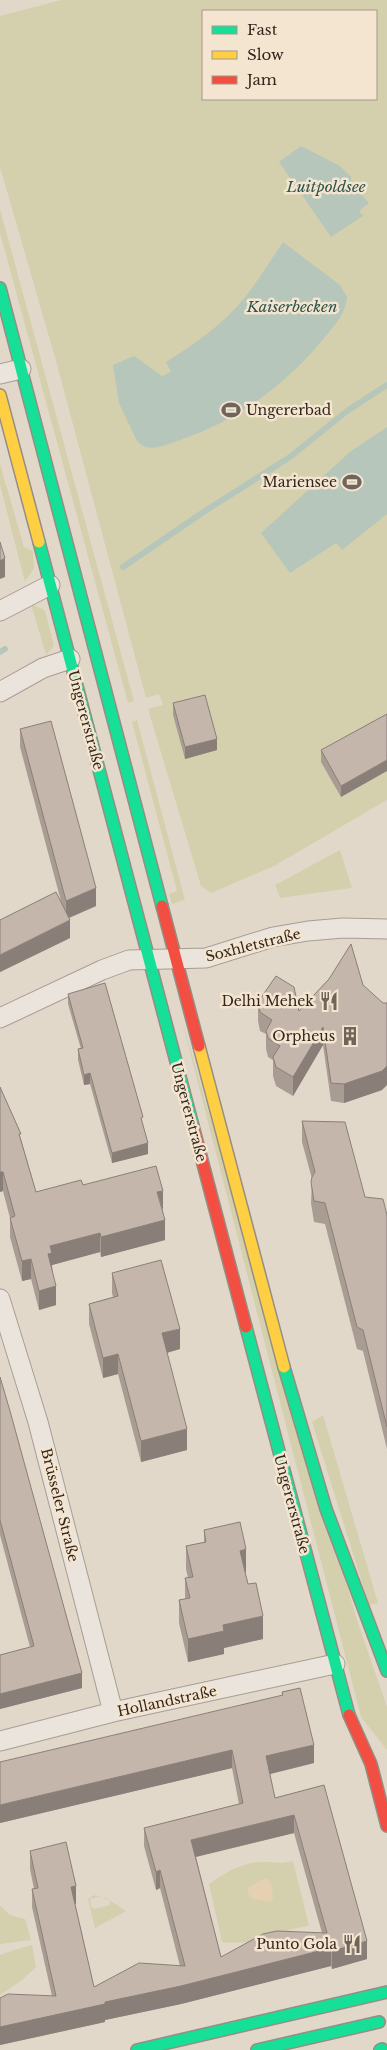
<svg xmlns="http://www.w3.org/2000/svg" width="387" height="2050" font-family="'Libre Baskerville',serif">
<rect width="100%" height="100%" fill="#e2d8ca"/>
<path fill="#d4d0ad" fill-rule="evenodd" d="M61 0H387V800L274 866 211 893 201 886 148 709 163 705 159 694 146 698 56 361 0 167V16ZM203 11H376V99H203Z
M0 209 134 701 128 703 0 233Z
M0 464 24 547 33 551 34 568 25 582 0 485Z
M31 604 45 610 54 646 46 655Z
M137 720 185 900 172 904 169 894 177 891 132 722Z
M340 850 352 888 280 898 275 885Z
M181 1017 357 1620 384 1698 387 1707V1750L361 1717Z
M323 1415 378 1603 369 1605 312 1422Z
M293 1861 309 1926C287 1928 279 1936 261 1940 248 1943 235 1943 222 1942L209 1884C225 1873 244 1861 265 1862 275 1862 282 1864 293 1861Z
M95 1895 106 1898 126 1911 95 1928 88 1899ZM100 1896 110 1901V1905L94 1909 91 1907 90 1899Z
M0 1905 10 1915 25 1919 31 1940 0 1944Z
M32 1945 36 1967 21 1981 0 1995V1955L14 1950Z"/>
<path fill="#e5d1b2" d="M263 1879H268L272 1887 273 1899 270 1902 252 1899 248 1893V1888Z"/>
<path fill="#b6c6ba" d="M301 146 340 166 351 177V182L369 203 359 211 363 216 331 237 279 162Z
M283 242 340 285 347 297C346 313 335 325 325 337 287 384 237 421 180 440 164 445 150 454 137 441L119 403 113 365 134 356 162 376 171 372 166 362C195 344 225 323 246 296 259 279 271 260 283 242Z
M387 427V514L342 550 336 543 290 573 261 533 351 451Z"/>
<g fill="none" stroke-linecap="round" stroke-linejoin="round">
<path stroke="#b6c6ba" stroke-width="6" d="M123 567 205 511 290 457 347 411 387 385
M0 652 5 649"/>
<g stroke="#a79d94" stroke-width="21">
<path id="street" d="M0 374 21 369
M0 611 50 585
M0 692 43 668 70 659
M0 1018 102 970 129 960 206 958 273 937 308 931 343 928 387 929
M0 1299 38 1422 113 1712
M0 1741 113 1712 335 1664"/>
</g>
<g stroke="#968d83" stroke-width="14">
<path id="fast" d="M0 288 162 906
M39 542 193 1126
M246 1327 349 1715
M284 1367 326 1509 387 1671
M137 2050 387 1992
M257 2050 379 2022
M380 2050 382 2049"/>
</g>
<g stroke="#968d83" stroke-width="14">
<path id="slow" d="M0 395 39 542
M199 1046 284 1367"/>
</g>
<g stroke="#968d83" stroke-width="14">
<path id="jam" d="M162 906 199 1046
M193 1126 246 1327
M349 1715 371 1764 387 1826"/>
</g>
<use href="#street" stroke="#eae4dc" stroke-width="19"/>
<use href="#fast" stroke="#16e098" stroke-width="11"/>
<use href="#slow" stroke="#ffcf43" stroke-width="11"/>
<use href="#jam" stroke="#f24e42" stroke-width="11"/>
</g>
<path fill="#a99d93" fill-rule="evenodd" d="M173 703 217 750 185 759 173 715Z
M387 714 341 797 321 762V750Z
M20 729 96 906 69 918 70 938 0 972V920L62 905 20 747Z
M329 979 382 1090 344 1103 331 1101 323 1045 293 1096 276 1086 273 1076V1060L268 1057 266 1049V1034L260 1031 258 1021V1002L299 1011Z
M68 994 143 1125 148 1154 112 1163 90 1084 84 1085 78 1060V1049H81L68 1004Z
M0 1087 21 1139 36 1192 83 1185 163 1211 165 1240 101 1257 100 1252 52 1265 56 1305 39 1310 31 1279 22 1281 10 1237V1218L3 1191 0 1192Z
M302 1121 365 1197 387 1215V1449L363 1351 357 1349 325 1224 314 1222 311 1203 312 1179 302 1142Z
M112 1273 180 1349 167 1353 187 1450 141 1462 118 1374 103 1378 89 1324V1304L113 1297 112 1293Z
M0 1377 82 1688 0 1709V1655L30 1647 0 1535Z
M204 1530 246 1572H245L263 1639 224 1648V1654L188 1662 179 1623V1600L185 1599V1578H188L186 1569V1546L204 1542Z
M282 1692 314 1763 270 1774 275 1798 324 1785 367 1959 332 1969 331 1966 181 2004 105 2020V2022L0 2045V1998L52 1996 32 1907V1889H34L30 1869V1851L76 1904H75L94 1987 180 1966 160 1888 156 1890 144 1846V1828L239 1804 232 1768 0 1823 282 1695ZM294 1833 322 1933 221 1957 196 1857Z"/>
<path fill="#8a7f78" d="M5 558V577L0 579V561Z
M217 739V750L185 759V747Z
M387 760V771L341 797V786Z
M96 888V906L66 919V901Z
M70 920V938L0 972V955Z
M323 1027V1045L293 1096V1077Z
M387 1066V1085L382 1090 344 1103V1084Z
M90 1073V1084L84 1085V1075Z
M148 1143V1154L112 1163V1153Z
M0 1172H3V1191L0 1192Z
M163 1191V1211L157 1192Z
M165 1220V1240L101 1257V1237Z
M100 1233V1252L52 1265V1273L48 1254 50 1246Z
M31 1259V1279L22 1281V1261Z
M56 1286V1305L39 1310V1291Z
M180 1329V1349L162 1354V1333Z
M118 1354V1374L103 1378V1358Z
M187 1429V1450L141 1462V1441Z
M246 1549V1572L240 1574V1551Z
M263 1616V1639L224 1648V1654L188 1662V1639L223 1625Z
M82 1673V1688L0 1709V1694Z
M314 1745V1763L266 1775V1756Z
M232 1750V1768L0 1823V1805Z
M294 1815V1833L191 1858V1840Z
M160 1870V1888L156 1890V1872Z
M76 1886V1904L71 1905V1887Z
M367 1941V1959L332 1969V1951Z
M331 1948V1966L181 2004 105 2020V2022L0 2045V2027Z"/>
<path fill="#c5b6ab" stroke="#8a7f78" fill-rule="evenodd" d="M0 542 5 558 0 561Z
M205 695 217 739 185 747 173 703Z
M387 714V760L341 786 321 750Z
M51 721 96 888 66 901 20 729Z
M56 892 70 920 0 955V920Z
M351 944 363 985 383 1003H387V1066L382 1071 344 1084 331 1083 323 1027 293 1077 276 1067 273 1057 280 1046 268 1038 266 1031 272 1020 260 1012 258 1002 276 976 294 987 299 1011 329 979Z
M105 983 143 1117 141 1118 148 1143 112 1153 90 1073 84 1075 78 1049 83 1048 68 994Z
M0 1087 21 1134H19L36 1192 81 1180 83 1185 156 1166 163 1191 157 1192 165 1220 101 1237 100 1233 50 1246 52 1253 48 1254 56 1286 39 1291 31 1259 22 1261 10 1218 15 1216 3 1172H0Z
M302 1121 345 1122 365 1197 383 1199 387 1215V1427L363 1330 357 1327 325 1203 314 1201 311 1182 312 1177 315 1172Z
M161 1260 180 1329 162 1333 187 1429 141 1441 118 1354 103 1358 89 1304 118 1296 112 1273Z
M0 1377 10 1411 82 1673 0 1694V1655L34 1646 0 1520Z
M240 1522 246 1549 240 1551 248 1584 256 1583 263 1616 223 1625 224 1631 188 1639 179 1600 190 1598 185 1578 193 1577 186 1546 206 1542 204 1530Z
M300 1688 314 1745 266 1756 275 1798 324 1785 367 1941 332 1951 331 1948 181 1986 105 2002V2004L0 2027V1998L8 1994 56 1996 32 1889 38 1888 30 1851 66 1842 76 1886 71 1887 94 1987 139 1963 185 1966 160 1870 156 1872 144 1828 243 1803 232 1750 0 1805V1762L283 1695 282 1692ZM294 1815 327 1933 277 1931 263 1934 221 1957 191 1840Z"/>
<defs>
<g id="stadium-bare" transform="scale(1.5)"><path d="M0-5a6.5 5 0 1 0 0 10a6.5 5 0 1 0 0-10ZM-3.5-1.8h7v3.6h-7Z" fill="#71645a" stroke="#f3e5cf" stroke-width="2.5" paint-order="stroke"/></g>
<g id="restaurant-bare" transform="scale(1.5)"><path d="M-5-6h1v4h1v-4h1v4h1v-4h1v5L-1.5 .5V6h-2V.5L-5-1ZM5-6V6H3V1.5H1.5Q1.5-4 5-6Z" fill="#71645a" stroke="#f3e5cf" stroke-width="2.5" paint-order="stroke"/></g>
<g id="building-bare" transform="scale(1.5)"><path d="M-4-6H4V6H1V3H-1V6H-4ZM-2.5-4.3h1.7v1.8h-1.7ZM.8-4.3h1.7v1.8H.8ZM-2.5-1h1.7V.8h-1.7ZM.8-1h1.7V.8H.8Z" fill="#71645a" stroke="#f3e5cf" stroke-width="2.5" paint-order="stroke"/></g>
</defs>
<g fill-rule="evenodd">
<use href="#stadium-bare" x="231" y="410"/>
<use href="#stadium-bare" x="352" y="482"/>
<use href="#restaurant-bare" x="329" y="1001"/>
<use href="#building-bare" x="350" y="1036"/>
<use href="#restaurant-bare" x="352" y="1944"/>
</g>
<g text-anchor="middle" stroke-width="5" stroke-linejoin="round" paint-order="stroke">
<g font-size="14" fill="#34251d" stroke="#f3e5cf" text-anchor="end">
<text x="246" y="415" text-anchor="start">Ungererbad</text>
<text x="337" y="487">Mariensee</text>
<text x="314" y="1006">Delhi Mehek</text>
<text x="335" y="1041">Orpheus</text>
<text x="337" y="1949">Punto Gola</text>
</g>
<g font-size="14" fill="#34251d" stroke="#f3e5cf">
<text transform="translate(86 720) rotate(75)" y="5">Ungererstraße</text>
<text transform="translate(253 945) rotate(-14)" y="5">Soxhletstraße</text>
<text transform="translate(189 1112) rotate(75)" y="5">Ungererstraße</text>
<text transform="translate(292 1504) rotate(75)" y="5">Ungererstraße</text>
<text transform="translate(60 1505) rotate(76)" y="5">Brüsseler Straße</text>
<text transform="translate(167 1701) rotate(-12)" y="5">Hollandstraße</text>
</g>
<g font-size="15" font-style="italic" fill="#2d534c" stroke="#f3e5cf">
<text x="326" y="192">Luitpoldsee</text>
<text x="292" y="312">Kaiserbecken</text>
</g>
</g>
<rect x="202" y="10" width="175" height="90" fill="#f3e5cf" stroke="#a79888"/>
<rect x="212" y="26" width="25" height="8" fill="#16e098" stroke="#a79888"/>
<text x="247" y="35" font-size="15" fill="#34251d">Fast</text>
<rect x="212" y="51" width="25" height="8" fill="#ffcf43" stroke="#a79888"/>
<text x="247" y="60" font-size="15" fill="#34251d">Slow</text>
<rect x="212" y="76" width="25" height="8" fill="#f24e42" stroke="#a79888"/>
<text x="247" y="85" font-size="15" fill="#34251d">Jam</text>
</svg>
